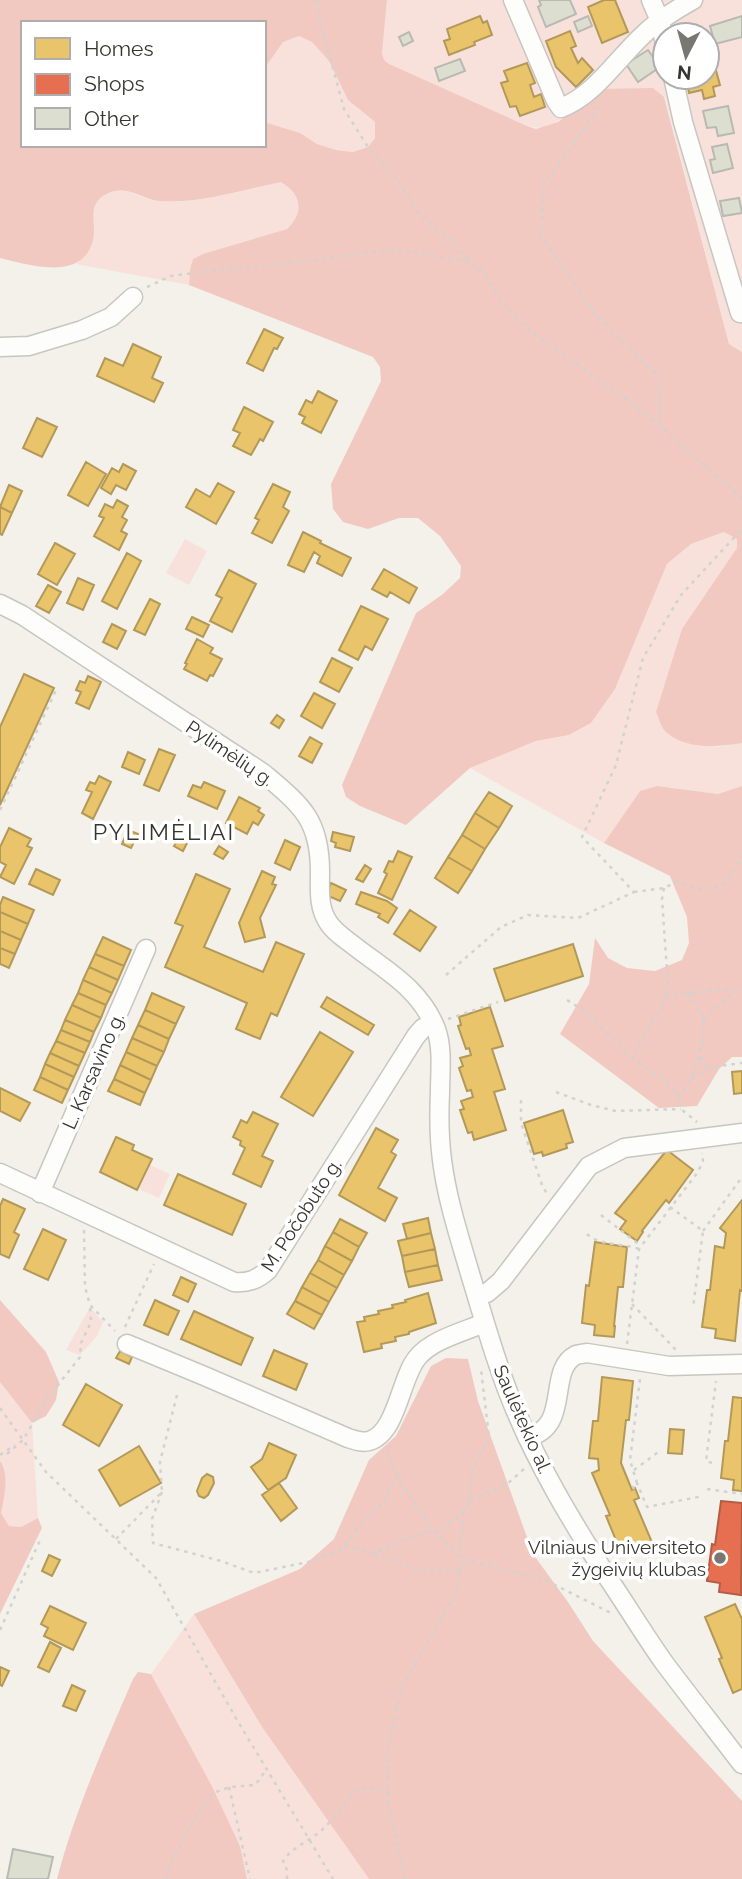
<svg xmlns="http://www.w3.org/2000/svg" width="742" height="1879" font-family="Raleway,sans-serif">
<rect width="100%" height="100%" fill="#f3f1ea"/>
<path fill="#f8e1db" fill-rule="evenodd" d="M387 0H742V352L729 344 665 97C651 98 597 95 589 99 566 110 556 134 527 126L389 65 384 60 382 53ZM665 35H707V77H665Z
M299 36 312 42 329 61 348 100 375 122V138L368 147 353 152 336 150 317 144 300 133 264 122V69L282 42Z
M281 182C301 194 305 212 287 229L203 254 190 270 189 285 76 264C82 258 88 251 91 242 96 229 88 212 98 201 118 178 136 198 158 201 198 205 241 190 281 182Z
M724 532 737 539V548L715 747 742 743V786L718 794 657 786 640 791 604 843 470 768 536 741 570 735 591 723 615 689 667 564 691 544Z
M185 539 207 551 189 585 166 573Z
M150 1165 170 1174 159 1198 139 1189Z
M90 1307 103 1322 97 1336 80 1355 66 1350Z
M0 1382 32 1423 38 1518 21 1527 9 1526 1 1513C4 1497 10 1474 0 1461Z
M194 1614 262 1727 369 1879H247L240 1846 212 1786 151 1674Z"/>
<path fill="#f1c9c1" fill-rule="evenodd" d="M0 0H387L382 53 384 60 389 64 527 126 536 129 558 122 601 89 653 88 664 97 729 344 742 352V743C718 747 686 750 666 732 661 728 659 718 656 712L682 629 737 548V539L724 532 691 544 667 564 615 689 591 723 569 735 536 741 470 768 406 825 360 806 346 797 342 785 416 613 443 594 460 578 461 566 440 536 418 518H399L368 529 343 522 333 509 331 484 381 381 380 367 373 357 189 285 190 270 193 259 203 254 287 229C305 212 301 194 281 182 241 190 200 204 159 201 142 199 126 184 108 193 85 205 97 221 93 240 83 282 29 265 0 258ZM23 23H264V69L283 42 299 36 312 42 329 61 348 100 375 122V138L368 147 353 152 336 150 317 144 300 133 264 122V145H23Z
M657 786 718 794 742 786V1057H732L719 1069 697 1106 659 1108 560 1034 589 984 595 938 608 958 627 968 655 971 682 960 689 943 687 917 670 876 604 843 640 791Z
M0 1300 46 1352 59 1382 56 1400 46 1416 32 1423 0 1382Z
M446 1358 468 1359 478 1401 533 1554 568 1602 593 1641 742 1801V1879H369L262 1727 194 1614 300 1569 334 1539 369 1460 396 1436 431 1366Z
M0 1461C10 1474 4 1498 1 1513L9 1526 21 1527 38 1518 42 1528 0 1614Z
M138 1672 151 1674 212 1786 240 1846 247 1879H57C75 1810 105 1744 133 1679Z"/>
<path fill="#e9c46a" stroke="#b39959" stroke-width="2" d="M604 0H615L628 32 602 43 588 7Z
M480 16 483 23 487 21 492 35 474 42 475 45 449 55 444 41 450 39 447 29Z
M570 31 576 46 571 48 578 63 582 58 593 70 576 87 556 67 546 41Z
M527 63 535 83 530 85 534 97 541 94 545 107 520 116 516 106 510 107 501 83 508 81 504 71Z
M715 67 720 85 713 87 715 96 704 99 702 90 689 93 688 87 685 88 682 77H707V69Z
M264 329 283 338 277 349 274 348 263 371 247 363Z
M133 344 161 357 152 378 163 383 154 402 97 376 105 358 123 366Z
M318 391 337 401 321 433 302 423 305 417 299 414 306 400 312 403Z
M244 407 273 422 263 441 260 439 251 455 233 446 240 433 233 430Z
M37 418 57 427 42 457 23 448Z
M86 462 106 474 88 506 68 495Z
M123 464 136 471 126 490 116 485 111 494 101 488 112 468 119 472Z
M218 483 234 492 216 524 186 507 196 489 210 497Z
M273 484 290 492 283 507 289 511 272 543 252 533 259 520 255 518Z
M9 485 22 491 12 513 0 507Z
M117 500 128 506 122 517 127 520 121 531 127 534 119 550 94 536 104 518 99 516 105 504 113 508Z
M0 507 12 513 2 535 0 534Z
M303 532 321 541 320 543 351 558 342 576 317 563 320 556 314 552 304 572 288 565Z
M55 543 75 554 57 585 38 574Z
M127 553 141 561 117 609 102 601Z
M384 569 417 588 409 603 390 592 387 597 372 589Z
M229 570 256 584 232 632 210 621 222 598 216 595Z
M78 578 94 585 83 610 67 603Z
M48 585 61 592 49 613 36 606Z
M150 599 160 604 145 635 134 630Z
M361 606 388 619 372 650 365 646 358 660 339 650Z
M192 617 209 625 203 637 186 629Z
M112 624 126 631 117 649 103 642Z
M197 639 213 648 210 653 222 659 213 676 210 675 207 681 184 669 187 664 185 663Z
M332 658 352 668 339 692 320 682Z
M24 674 54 688 0 805V727Z
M88 676 101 682 89 709 76 703 81 692 76 690 80 681 85 683Z
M314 693 335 704 322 728 301 716Z
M277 715 284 720 279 728 271 723Z
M310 737 322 744 312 763 299 756Z
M159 749 175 755 159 791 144 785Z
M128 752 145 760 139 774 122 767Z
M99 776 111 782 93 819 82 813 92 792 86 790 90 782 95 784Z
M204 782 225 791 217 809 188 796 193 785 201 788Z
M489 792 512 806 499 828 475 813Z
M239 797 260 808 258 811 264 815 258 825 253 822 247 834 226 823Z
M475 813 499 828 485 849 462 835Z
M9 828 31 839 27 846 32 848 14 884 0 877 6 865 0 862V847Z
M128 830 138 834 131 848 122 844Z
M182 832 190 837 183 851 174 846Z
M333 832 354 837 350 851 335 847 336 843 331 841Z
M462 835 485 849 472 871 448 857Z
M285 840 300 847 290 870 275 863Z
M219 846 228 852 223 859 214 854Z
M398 851 412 857 392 900 378 893 387 874 384 872 389 861 393 862Z
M448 857 472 871 458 893 435 878Z
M365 865 371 869 363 882 356 879Z
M36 869 60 880 53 895 29 884Z
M262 871 275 877 272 884 276 885 260 918 265 937 245 942 239 923Z
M196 874 230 889 204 947 263 972 276 942 304 954 277 1016 271 1013 260 1039 236 1029 247 1003 165 967 183 926 175 923Z
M331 883 346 890 340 901 326 895Z
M361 892 387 901 397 908 388 923 378 917 380 914 356 904Z
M3 897 34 910 28 924 0 912V905Z
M410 910 436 927 420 951 394 934Z
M0 912 28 924 21 940 0 931Z
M0 931 21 940 15 954 0 948Z
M103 937 131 950 124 966 95 954Z
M573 944 583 976 505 1001 494 969Z
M0 948 15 954 9 968 0 964Z
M95 954 124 966 118 980 89 967Z
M89 967 118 980 112 993 83 980Z
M83 980 112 993 106 1005 78 993Z
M78 993 106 1005 101 1018 72 1005Z
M152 993 184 1007 176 1024 145 1010Z
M327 997 374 1025 368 1035 321 1007Z
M72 1005 101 1018 94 1032 65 1020Z
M490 1007 503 1046 492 1049 505 1089 494 1092 506 1130 474 1140 472 1132 468 1133 460 1110 464 1109 461 1101 473 1097 471 1090 467 1091 459 1068 463 1066 460 1058 471 1055 469 1048 466 1049 458 1026 461 1025 459 1017Z
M145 1010 176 1024 169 1039 138 1025Z
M65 1020 94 1032 90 1042 61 1030Z
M138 1025 169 1039 164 1052 132 1038Z
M61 1030 90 1042 85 1053 56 1041Z
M320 1032 353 1052 313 1116 281 1097Z
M132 1038 164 1052 157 1066 126 1052Z
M56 1041 85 1053 79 1066 50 1053Z
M126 1052 157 1066 151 1080 120 1065Z
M50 1053 79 1066 74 1077 45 1064Z
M45 1064 74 1077 68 1090 40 1077Z
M120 1065 151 1080 145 1093 114 1079Z
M742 1071V1093L734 1094 732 1072Z
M40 1077 68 1090 62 1103 34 1090Z
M114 1079 145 1093 140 1105 108 1091Z
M0 1088 30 1103 20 1121 0 1111Z
M563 1110 573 1142 566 1144 567 1148 543 1156 542 1152 534 1154 524 1123Z
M253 1112 278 1124 262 1156 273 1161 261 1187 233 1174 245 1148 240 1145 241 1141 233 1137 241 1120 247 1123Z
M376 1128 398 1140 391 1152 396 1155 378 1188 397 1198 385 1221 339 1195Z
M116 1137 134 1145 132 1150 152 1159 137 1190 100 1172Z
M667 1150 693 1170 669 1203 666 1200 642 1231 643 1232 637 1241 620 1229 626 1221 615 1213Z
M178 1174 246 1204 232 1235 164 1205Z
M3 1199 25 1209 14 1232 19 1235 9 1258 0 1254V1206Z
M742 1200V1291L740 1290 735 1341 715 1338 716 1329 702 1327 707 1290H710L715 1246 724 1248 726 1233 720 1228Z
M428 1218 431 1233 407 1239 403 1224Z
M340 1219 367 1233 359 1247 333 1232Z
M43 1229 66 1240 48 1280 24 1269Z
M333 1232 359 1247 352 1261 325 1246Z
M431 1233 435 1249 402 1256 398 1241Z
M595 1242 627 1247 623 1287H618L614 1326H615L614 1337 594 1335 595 1325 582 1323 586 1285 589 1286Z
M325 1246 352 1261 344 1275 318 1260Z
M435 1249 438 1265 405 1272 402 1256Z
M318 1260 344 1275 337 1288 310 1273Z
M438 1265 442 1280 409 1287 405 1272Z
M310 1273 337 1288 329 1302 302 1287Z
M181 1277 196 1284 188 1302 173 1295Z
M302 1287 329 1302 322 1315 295 1301Z
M428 1293 436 1323 409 1332V1334L395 1337 396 1341 381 1344 382 1348 364 1352 357 1322 365 1321 364 1317 379 1314 378 1311 393 1308 392 1305 406 1302 405 1300Z
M155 1300 179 1311 168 1335 144 1325Z
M295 1301 322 1315 314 1329 287 1314Z
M194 1311 253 1338 241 1365 181 1339Z
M274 1350 307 1364 296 1390 263 1376Z
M120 1351 132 1357 129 1364 116 1358Z
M602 1377 633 1381 629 1420H626L621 1463 632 1490 635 1488 639 1498 634 1500 654 1547 637 1554 633 1545 620 1550 606 1516 610 1515 592 1473 599 1470 598 1459 589 1458 593 1421H598Z
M86 1384 122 1405 99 1446 63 1425Z
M733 1397 742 1398V1491L733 1490 734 1480 721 1478 725 1441H728Z
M670 1429 684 1430 682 1454 668 1453Z
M269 1443 296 1455 286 1478 268 1490 251 1467 262 1459Z
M139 1446 161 1483 120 1506 99 1470Z
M207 1474 213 1477 214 1483 208 1495 204 1498 199 1496 197 1491 202 1478Z
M279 1483 297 1508 281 1521 262 1495Z
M49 1555 60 1560 52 1576 42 1571Z
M735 1604 742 1619V1689L733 1693 719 1659 722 1658 705 1617Z
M50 1606 86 1623 73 1650 44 1636 48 1628 41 1624Z
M50 1642 61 1648 49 1672 38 1667Z
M0 1667 9 1671 2 1686 0 1685Z
M72 1685 85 1691 76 1711 63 1706Z"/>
<path fill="#e76f51" stroke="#b25e47" stroke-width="2" d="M721 1501 742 1503 741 1595 719 1592 720 1583 707 1581 712 1544 715 1545Z"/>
<path fill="#dcdfd0" stroke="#b9b9b4" stroke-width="2" d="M539 0H570L576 14 546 27 538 7 541 5Z
M588 16 592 26 578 32 574 22Z
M742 16V37L715 44 710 26Z
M409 32 413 41 403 46 399 37Z
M648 50 660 67 638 82 626 64Z
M460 59 465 71 439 81 435 68Z
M728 106 734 133 718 136 716 127 707 128 703 111Z
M727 144 733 168 713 173 710 160 715 159 712 147Z
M739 198 742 213 723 216 720 201Z
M13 1849 53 1857 48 1879H7Z"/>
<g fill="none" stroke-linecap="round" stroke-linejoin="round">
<g stroke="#c7c6c0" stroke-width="21">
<path id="minor" d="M513 0 556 101 561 108C595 95 617 59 643 35 657 21 675 10 693 0
M651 0 660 21 665 44
M673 77 683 122 740 313
M0 347 29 346 82 330 111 317 133 297
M0 604 22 615 263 773C301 805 320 819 320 872 320 889 318 907 328 922 334 932 344 938 353 945 386 971 420 988 436 1029 443 1048 440 1072 440 1092 439 1114 439 1138 442 1160 447 1200 460 1239 471 1277 484 1319 495 1361 512 1402 537 1464 572 1522 608 1578 627 1606 645 1636 665 1664 690 1697 716 1730 742 1764
M0 1173 234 1282C248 1283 257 1280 268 1270L416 1036 423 1028 433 1023
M40 1193 146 949
M477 1296 487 1293 501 1281 589 1166 624 1148 742 1133
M127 1344 202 1375 348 1438C355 1440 362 1443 369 1441 397 1433 400 1379 417 1358 431 1340 463 1332 484 1323
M527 1437C572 1428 546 1370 576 1355 579 1354 583 1354 587 1353L669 1366 742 1364"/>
</g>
<path stroke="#d2d2d0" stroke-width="2.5" stroke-dasharray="3.5 5" stroke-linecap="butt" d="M317 0 321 24 344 109 368 147 396 178 419 215 450 239 470 262
M598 106 582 132 544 184 541 236 597 316 658 376 661 425
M147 287 171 276 194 273 307 261 394 249 470 262 482 272 507 307 525 327 622 396 661 427 742 498
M0 810 56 690
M664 888 662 899 668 985 664 1003 632 1057 648 1070 662 1077 677 1094 681 1109 697 1122
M634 892 664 888 678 881 699 890 725 885 742 855
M446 975 501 927 528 915 578 918 634 892 582 837 616 765 643 658 681 595 742 529
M666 996 715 990 735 991 742 989
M567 1000 583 1010 632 1057
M448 1019 498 1002
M703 1020 734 992
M700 1057 708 1069
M692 1078 711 1067 742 1063
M556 1092 591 1105 616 1111 681 1109
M678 1097C693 1085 706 1041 703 1021 702 1012 693 1001 688 993
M521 1100V1123L542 1185 547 1194
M670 1207 703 1231 693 1308
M601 1215 641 1246
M84 1230 85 1287 90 1305 115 1331
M703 1231 742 1177
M587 1234C600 1246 622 1243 639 1249
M632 1304 676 1350
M125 1327 154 1264
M627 1344 639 1249 698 1172 703 1161 702 1153
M0 1408 46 1472 156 1578 237 1720 333 1879
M387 1450 400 1482 426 1521 459 1557
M7 1454 23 1440 47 1399 80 1357 81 1343 91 1322 90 1305
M0 1455 15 1445
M712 1463 706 1461 716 1381
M634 1470 661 1450
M637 1483 630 1460 640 1379
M634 1489 632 1485 637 1483 647 1507 703 1496
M707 1489 742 1494
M162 1492 152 1519 153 1543 221 1561 254 1573 313 1561 342 1549 356 1530 385 1500 391 1485 398 1478
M470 1500 506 1485 524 1469
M463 1513 470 1500 471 1473 489 1437 481 1369
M116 1539 162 1492 160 1462 178 1391
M345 1546 374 1553 415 1535 435 1531 463 1513 459 1557
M374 1553 421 1571 460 1569
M0 1630 41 1538
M229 1787 250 1879
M165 1879C170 1865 202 1799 213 1794 226 1786 240 1786 255 1785L267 1769
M287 1879V1870L283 1861C292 1847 310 1841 322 1830 328 1823 336 1817 341 1809 347 1802 351 1793 360 1789 369 1786 380 1790 388 1792
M405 1879 388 1802 387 1753 402 1687 457 1590 462 1559 543 1579 611 1613"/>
<use href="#minor" stroke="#fdfdfc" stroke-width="18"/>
</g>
<circle fill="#787771" stroke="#fff" stroke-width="2.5" cx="720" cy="1558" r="7"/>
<g text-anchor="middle" stroke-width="7" stroke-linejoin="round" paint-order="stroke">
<g font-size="19" fill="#363530" stroke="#fff">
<text transform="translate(230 753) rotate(34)" y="7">Pylimėlių g.</text>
<text transform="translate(93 1071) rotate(-66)" y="7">L. Karsavino g.</text>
<text transform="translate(301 1215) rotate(-57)" y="7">M. Počobuto g.</text>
<text transform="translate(523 1419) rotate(66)" y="7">Saulėtekio al.</text>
</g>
<g font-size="19" fill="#363530" stroke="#fff" text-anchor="end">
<text x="706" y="1554">Vilniaus Universiteto<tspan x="706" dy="22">žygeivių klubas</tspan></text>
</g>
<g font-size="23" letter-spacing="2" fill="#363530" stroke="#fff">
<text x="164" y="840">PYLIMĖLIAI</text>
</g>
</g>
<rect x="21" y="21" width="245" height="126" fill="#ffffff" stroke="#afaeac" stroke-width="2"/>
<rect x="35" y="38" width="35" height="21" fill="#e9c46a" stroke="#afaeac" stroke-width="2"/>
<text x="84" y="56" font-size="21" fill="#363530">Homes</text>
<rect x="35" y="74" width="35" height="21" fill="#e76f51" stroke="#afaeac" stroke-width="2"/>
<text x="84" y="91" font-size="21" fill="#363530">Shops</text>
<rect x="35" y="108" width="35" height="21" fill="#dcdfd0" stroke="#afaeac" stroke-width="2"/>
<text x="84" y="126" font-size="21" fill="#363530">Other</text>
<g transform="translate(686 56) rotate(186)"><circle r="33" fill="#ffffff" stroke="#afaeac" stroke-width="2"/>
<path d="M0-5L12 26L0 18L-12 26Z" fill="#787771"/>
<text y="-10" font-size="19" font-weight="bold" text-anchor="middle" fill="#363530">N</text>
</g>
</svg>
